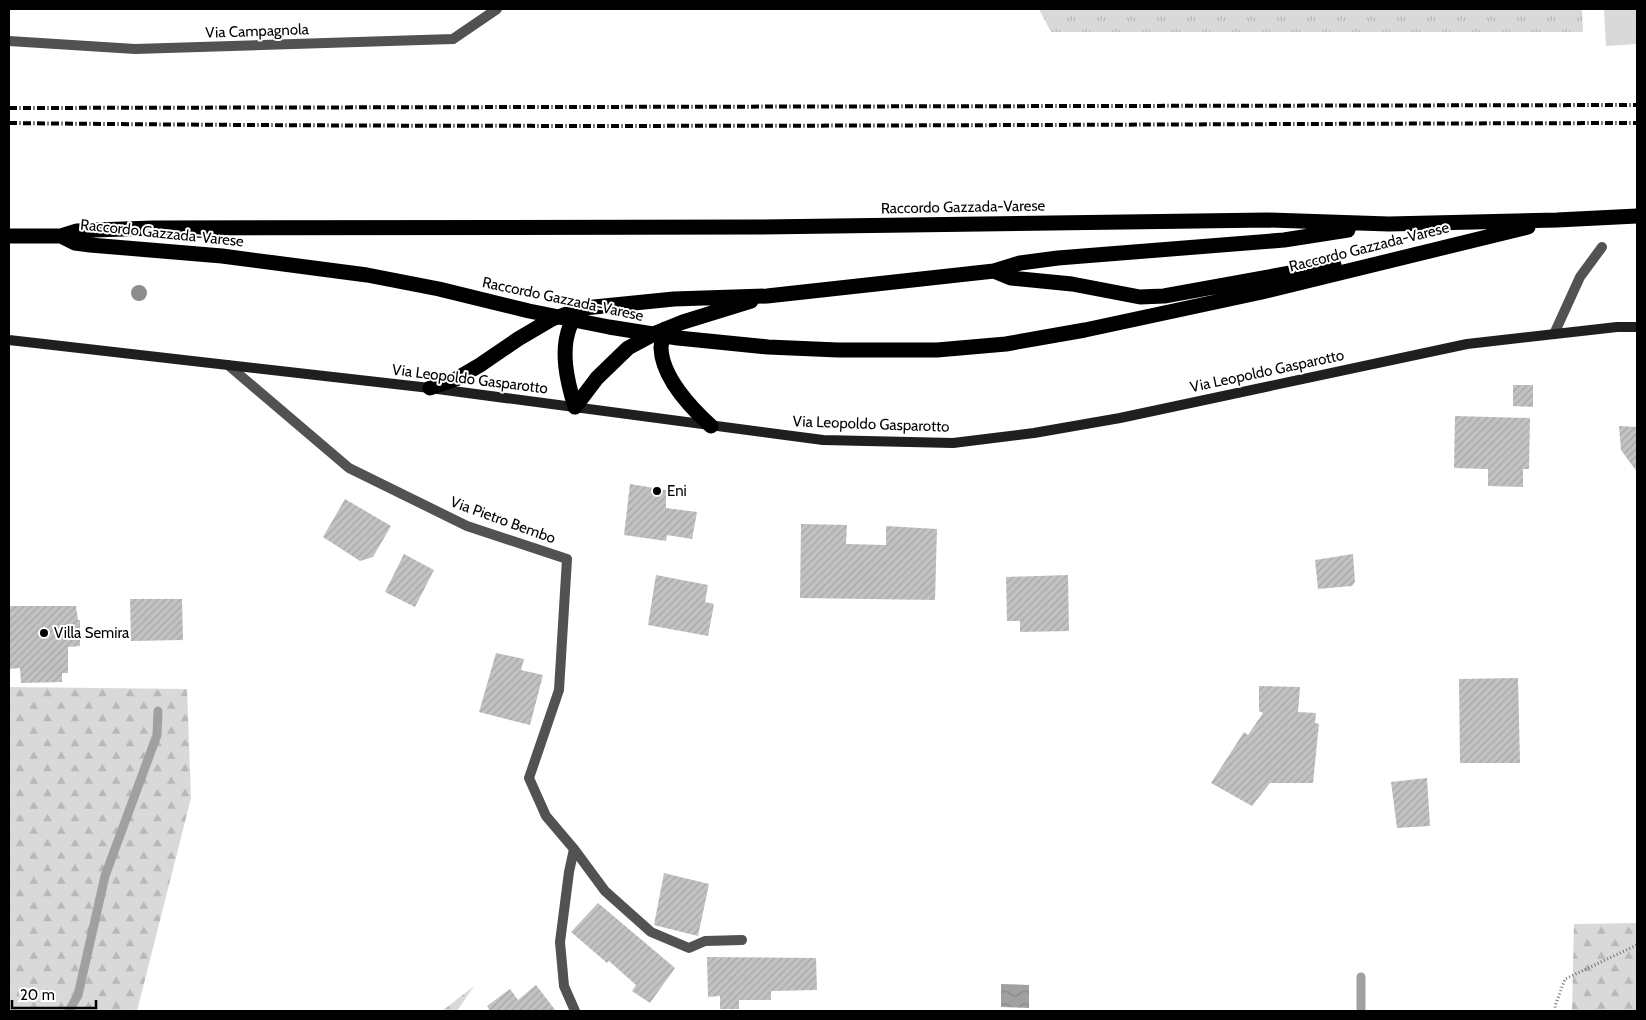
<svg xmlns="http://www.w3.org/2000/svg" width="1646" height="1020" font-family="Cabin,sans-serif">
<defs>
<pattern id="grass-tufts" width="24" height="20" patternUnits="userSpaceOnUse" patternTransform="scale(1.25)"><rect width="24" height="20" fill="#d9d9d9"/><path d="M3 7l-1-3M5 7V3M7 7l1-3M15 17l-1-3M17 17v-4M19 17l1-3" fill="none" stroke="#b8b8b8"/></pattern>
<pattern id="forest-firs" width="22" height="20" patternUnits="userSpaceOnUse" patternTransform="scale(1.25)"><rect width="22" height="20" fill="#d9d9d9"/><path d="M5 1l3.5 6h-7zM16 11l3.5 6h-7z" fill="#b8b8b8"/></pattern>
<pattern id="water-waves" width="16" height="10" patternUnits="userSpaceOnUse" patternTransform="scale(1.25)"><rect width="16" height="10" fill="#a0a0a0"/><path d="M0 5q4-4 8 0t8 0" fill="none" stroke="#888"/></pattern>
<pattern id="building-hatch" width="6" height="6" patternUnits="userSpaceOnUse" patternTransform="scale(1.25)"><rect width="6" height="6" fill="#c2c2c2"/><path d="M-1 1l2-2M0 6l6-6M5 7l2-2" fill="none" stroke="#a5a5a5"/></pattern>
</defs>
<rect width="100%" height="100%" fill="#fff"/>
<path fill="url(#grass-tufts)" d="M1039 9H1582L1583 32H1051Z"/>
<path fill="url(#forest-firs)" d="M9 687 187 689 191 798 137 1011H9Z
M1637 923V1011H1572L1574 924Z
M474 986 457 1011H442Z"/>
<path fill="#d9d9d9" d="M1604 9H1637V44L1606 46Z"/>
<path fill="url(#water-waves)" d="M1001 984 1029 985V1008L1001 1007Z"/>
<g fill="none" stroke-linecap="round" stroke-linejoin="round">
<path stroke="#a0a0a0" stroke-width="9" d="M1361 977V1011
M69 1011 78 995 105 876 157 735 158 711"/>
</g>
<path fill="url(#building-hatch)" d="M1513 385H1533V407L1513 406Z
M1455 416 1530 418 1529 469H1523V487L1488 486V469L1454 468Z
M1619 426 1637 427V472L1621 450Z
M630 484 666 490V508L697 512 692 539 667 535 666 541 624 535Z
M345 499 391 526 373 557 360 561 323 537Z
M801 524 847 525 846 544 886 545V526L937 529 935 600 800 598Z
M404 554 434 570 415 607 385 592Z
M1353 554 1355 582 1352 586 1318 589 1315 560Z
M656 575 708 585 705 602 714 604 708 636 648 625Z
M1068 575 1069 631 1020 632V621H1007L1006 577Z
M130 599H182L183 640 131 641Z
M9 606H76L78 620H80V646L68 647V673H62V682L21 683 20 668 9 669Z
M496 653 524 659 521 670 543 675 530 725 479 712Z
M1518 678 1520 763H1460L1459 679Z
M1259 686 1300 687 1298 712 1316 713 1315 723 1319 724 1313 783H1270L1252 806 1211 783 1244 732 1248 735 1263 713 1259 711Z
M1427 778 1430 826 1397 828 1391 782Z
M664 873 709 884 698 936 654 925Z
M598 903 675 968 650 1003 632 991 636 985 609 961 607 963 571 932Z
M707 957 816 958 817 990 771 991V1000H739V1009H720V996L708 997Z
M536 985 556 1011H490L487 1006 510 989 518 1000Z"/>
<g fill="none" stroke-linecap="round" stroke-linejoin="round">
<path stroke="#747474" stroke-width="3" stroke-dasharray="1 2.5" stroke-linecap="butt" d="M1556 1011 1555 1006 1565 979 1637 945"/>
<path stroke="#525252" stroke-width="10" d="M1554 334 1580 277 1602 247"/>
<path stroke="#525252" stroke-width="10" d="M9 41 135 49 453 39 497 9
M228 365 349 468 467 526 567 559 559 690 529 778 546 816 574 849 569 872 560 942 564 986 575 1011
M574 849 605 891 651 932 689 948 705 941 742 940"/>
<path stroke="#1f1f1f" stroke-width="10" d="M9 340 430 388 823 440 953 443 1034 433 1120 418 1467 344 1617 327H1637"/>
<path stroke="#000" stroke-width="15" d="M9 236H61L77 231 94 230 153 228 757 227 1268 220 1389 224 1557 220 1637 216
M61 236 75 243 90 245 222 256 367 275 439 289 529 311 609 327 678 338 768 347 838 350H937L1006 344 1085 330 1262 292 1528 227
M994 271 1011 278 1072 284 1140 297 1164 296 1334 265
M665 329C664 335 661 342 661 348 662 377 691 408 711 426
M430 388 456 379 480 365 518 339 552 319 584 308 674 299 767 296 994 271 1020 263 1058 258 1284 240 1348 230
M575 407 597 378 628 348 656 333 683 322 751 301
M575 407C567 381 560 351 570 326 572 321 576 317 580 313"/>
<path stroke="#000" stroke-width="4" stroke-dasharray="8 2.5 1 2.5" stroke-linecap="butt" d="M9 108 1637 105
M9 123C552 129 1094 124 1637 123"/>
</g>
<circle fill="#8d8d8d" cx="139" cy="293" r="8"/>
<g fill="#000" stroke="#fff" stroke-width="2">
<circle cx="657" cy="491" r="5"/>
<circle cx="44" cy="633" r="5"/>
</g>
<g text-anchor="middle" stroke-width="4" stroke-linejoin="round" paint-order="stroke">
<g font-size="15" fill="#000" stroke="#fff">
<text transform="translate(257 31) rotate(-2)" y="5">Via Campagnola</text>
<text transform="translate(963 207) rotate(-1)" y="5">Raccordo Gazzada-Varese</text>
<text transform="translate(162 233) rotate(6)" y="5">Raccordo Gazzada-Varese</text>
<text transform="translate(1369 247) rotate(-14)" y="5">Raccordo Gazzada-Varese</text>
<text transform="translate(563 299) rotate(12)" y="5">Raccordo Gazzada-Varese</text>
<text transform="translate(1267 371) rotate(-12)" y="5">Via Leopoldo Gasparotto</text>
<text transform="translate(470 379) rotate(7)" y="5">Via Leopoldo Gasparotto</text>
<text transform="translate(871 424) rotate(2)" y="5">Via Leopoldo Gasparotto</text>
<text transform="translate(503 520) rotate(20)" y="5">Via Pietro Bembo</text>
</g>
<g font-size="15" fill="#000" stroke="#fff" text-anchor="start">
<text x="667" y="496">Eni</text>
<text x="54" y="638">Villa Semira</text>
</g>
</g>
<rect width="1646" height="1020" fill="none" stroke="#000000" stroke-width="20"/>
<path d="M12 1000v8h84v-8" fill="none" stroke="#000000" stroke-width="2.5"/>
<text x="20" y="1000" font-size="15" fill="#000000" stroke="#ffffff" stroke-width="4" paint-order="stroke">20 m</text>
</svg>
